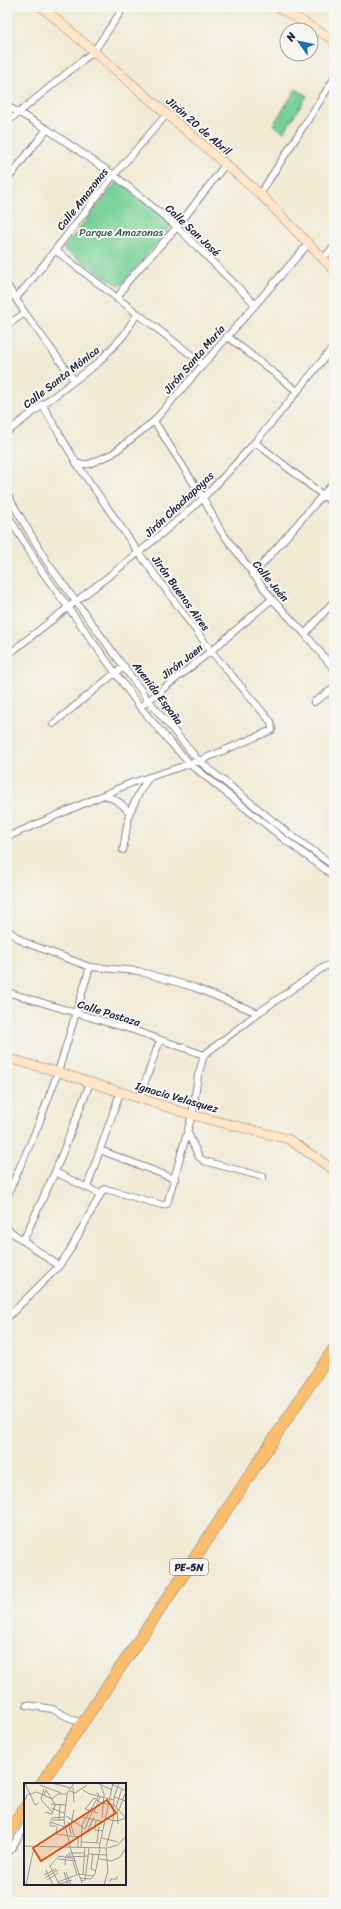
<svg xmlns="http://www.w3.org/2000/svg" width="341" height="1909" font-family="Sriracha,sans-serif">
<rect width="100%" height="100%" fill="#f6f6f2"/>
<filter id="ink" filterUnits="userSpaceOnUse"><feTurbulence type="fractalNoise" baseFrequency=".025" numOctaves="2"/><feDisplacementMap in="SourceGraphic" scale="8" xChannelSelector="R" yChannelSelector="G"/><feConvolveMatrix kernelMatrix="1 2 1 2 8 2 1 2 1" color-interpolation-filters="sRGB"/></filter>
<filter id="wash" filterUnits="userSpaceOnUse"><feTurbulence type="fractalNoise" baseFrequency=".012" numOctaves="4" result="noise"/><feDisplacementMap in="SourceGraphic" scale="16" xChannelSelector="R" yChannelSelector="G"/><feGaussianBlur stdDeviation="0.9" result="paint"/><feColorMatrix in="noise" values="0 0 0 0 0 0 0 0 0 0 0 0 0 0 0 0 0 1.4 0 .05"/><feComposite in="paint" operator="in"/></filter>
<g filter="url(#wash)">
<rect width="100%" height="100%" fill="#f0e9d4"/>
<path fill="#76d097" stroke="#4c7969" d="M296 89 307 96 284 132 273 125Z
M118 180 173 224 120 286 63 249Z"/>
</g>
<g filter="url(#ink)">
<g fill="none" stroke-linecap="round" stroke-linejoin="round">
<g stroke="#898688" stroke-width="8">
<path id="street" d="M7 106 47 129 114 175 177 227 255 304
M7 122 94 51 124 7
M7 180 47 129
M260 194 334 79
M55 250 203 364
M323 258 334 247
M7 285 25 313 74 380
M16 298 30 282 114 175 167 114
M117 299 127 282 177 227 225 165
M7 325 25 313
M227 336 297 391
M154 421 203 498 221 531 272 599 305 634 334 669
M7 432 99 362 124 335 137 314
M255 442 334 504
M77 464H89L112 454 154 421 309 243
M7 494 47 562 148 700 199 761 288 833 334 866
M7 514 39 567 140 707 169 741 190 764 284 839 334 876
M253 575 334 482
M305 634 334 601
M13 651C64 609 117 572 167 529 179 519 192 509 204 497 251 450 292 398 334 346
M314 702 334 688
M140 707 211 651 272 599
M53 724 115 673 125 667
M105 795C114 799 125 804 129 814L123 850
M129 814 139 793 149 777
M7 837 131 783 199 761 272 730 271 722 211 651 139 553 77 464 42 404
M7 930 24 942 90 967 138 971 193 987 258 1013
M7 992 136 1031 204 1055
M139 1099 160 1040
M188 1133 199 1157 204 1161 263 1177
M100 1150 175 1179
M55 1172 100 1194
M87 1187 120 1093
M7 1196 38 1126 58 1072 90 967
M7 1229 59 1266
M23 1241 55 1172 90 1083
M7 1318 59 1266 70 1250 103 1190 106 1189 162 1205 167 1204 192 1115 198 1076 204 1055 258 1013 324 967 328 965 334 968
M27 1705 52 1709 82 1724
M7 1855 25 1827"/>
</g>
<g stroke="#898688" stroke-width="10">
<path id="secondary" d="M42 7 260 194 334 270
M278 7 334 40
M7 1058 58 1072 192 1115 288 1139 334 1170"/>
</g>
<g stroke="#898688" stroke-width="12">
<path id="highway" d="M41 1784 188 1568 334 1348
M7 1834 25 1807"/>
</g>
<use href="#street" stroke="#fff" stroke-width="6"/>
<use href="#secondary" stroke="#fde5c5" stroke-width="9"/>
<use href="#highway" stroke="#fabe6d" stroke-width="11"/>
</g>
</g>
<g text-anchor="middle" stroke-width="4" stroke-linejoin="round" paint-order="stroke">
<rect fill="#f6f6f2" stroke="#626272" stroke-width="1" x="170" y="1559" width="38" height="16" rx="3"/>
<g font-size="10" font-weight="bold" fill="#22223b">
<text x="189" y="1571">PE-5N</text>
</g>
<g font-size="11" fill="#22223b" stroke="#f6f6f2">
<text transform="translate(199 126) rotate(41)" y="4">Jirón 20 de Abril</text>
<text transform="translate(82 199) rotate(-52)" y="4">Calle Amazonas</text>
<text transform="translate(193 230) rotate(43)" y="4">Calle San José</text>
<text transform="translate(194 359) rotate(-49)" y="4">Jirón Santa María</text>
<text transform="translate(61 377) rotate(-38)" y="4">Calle Santa Mónica</text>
<text transform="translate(179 504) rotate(-43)" y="4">Jirón Chachapoyas</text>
<text transform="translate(271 581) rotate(51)" y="4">Calle Jaén</text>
<text transform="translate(181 593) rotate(54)" y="4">Jirón Buenos Aires</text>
<text transform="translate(182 661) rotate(-38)" y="4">Jirón Jaen</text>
<text transform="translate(158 693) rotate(53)" y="4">Avenida España</text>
<text transform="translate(109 1013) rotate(17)" y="4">Calle Pastaza</text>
<text transform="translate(177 1097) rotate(16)" y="4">Ignacia Velasquez</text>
</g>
<g font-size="11" fill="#3b5657" stroke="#f6f6f2">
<text x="121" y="236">Parque Amazonas</text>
</g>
</g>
<g transform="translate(24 1783)">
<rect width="102" height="102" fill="#f0e9d4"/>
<path fill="none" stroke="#9e9997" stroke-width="1" d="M1 0 11 22 15 20M28 0 46 5M73 0 88 7M86 0 102 8M16 2 37 10M77 3 80 11 78 35M49 4 50 19M59 7 66 11 90 17M46 8 51 10 63 2M20 12 22 7 32 23M90 14 102 18M70 15 77 20 90 22 102 35M70 15 61 26 74 30M0 19 3 12 13 9 28 16 34 11H43M19 20 17 16 20 6M20 20 28 29M27 21 41 22M92 24 98 6M27 25 40 30M93 26 94 41M95 27 102 8M21 29 28 31 31 22M70 29 76 14M42 33 61 46 68 29M58 34 80 39M27 35 40 34M81 36 93 38 102 35M26 37H40M35 37 36 21M72 38 71 47 79 48M44 39 47 51M32 43H26V39L41 44M33 43 32 51 54 54V64M64 47 70 34M50 52 47 42 50 26M78 55 94 59M57 59 76 60M73 59 75 43M0 63 82 65M46 64 58 100M46 64 40 37 43 11 50 0M57 64 58 42 73 16 75 11 72 10M82 64 89 38 90 14 95 0M75 65 89 0M83 65 94 62 102 53M65 71 82 72M69 71 67 86 72 88M43 74 65 73M44 74 49 70H60M34 76 52 78M75 76 88 78 96 74 102 65M49 79 53 92M41 82 42 73 47 69M22 87 29 102M40 89 44 102M42 89 47 102M59 91 61 64M20 92 32 86M21 95 34 87M56 95 67 96 71 91 76 66M23 97 34 90M57 98 61 97 65 65M34 99 55 91 69 93M86 99 87 96H93V93M35 101 26 83 35 73 51 76M2 102 10 64M33 102 48 97M80 102 84 88 82 65"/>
<path fill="#de560e" fill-opacity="0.15" stroke="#de560e" stroke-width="2" d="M83 17 92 30 17 78 9 65Z"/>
<rect width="102" height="102" fill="none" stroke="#22223b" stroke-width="2"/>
</g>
<rect width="341" height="1909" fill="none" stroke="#f6f6f2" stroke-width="24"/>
<g transform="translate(299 42) rotate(303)"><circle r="19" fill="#f6f6f2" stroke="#a1a1a9"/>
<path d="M0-3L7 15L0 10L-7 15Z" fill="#1f6fb2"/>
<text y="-6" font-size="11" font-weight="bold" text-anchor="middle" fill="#22223b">N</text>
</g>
</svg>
